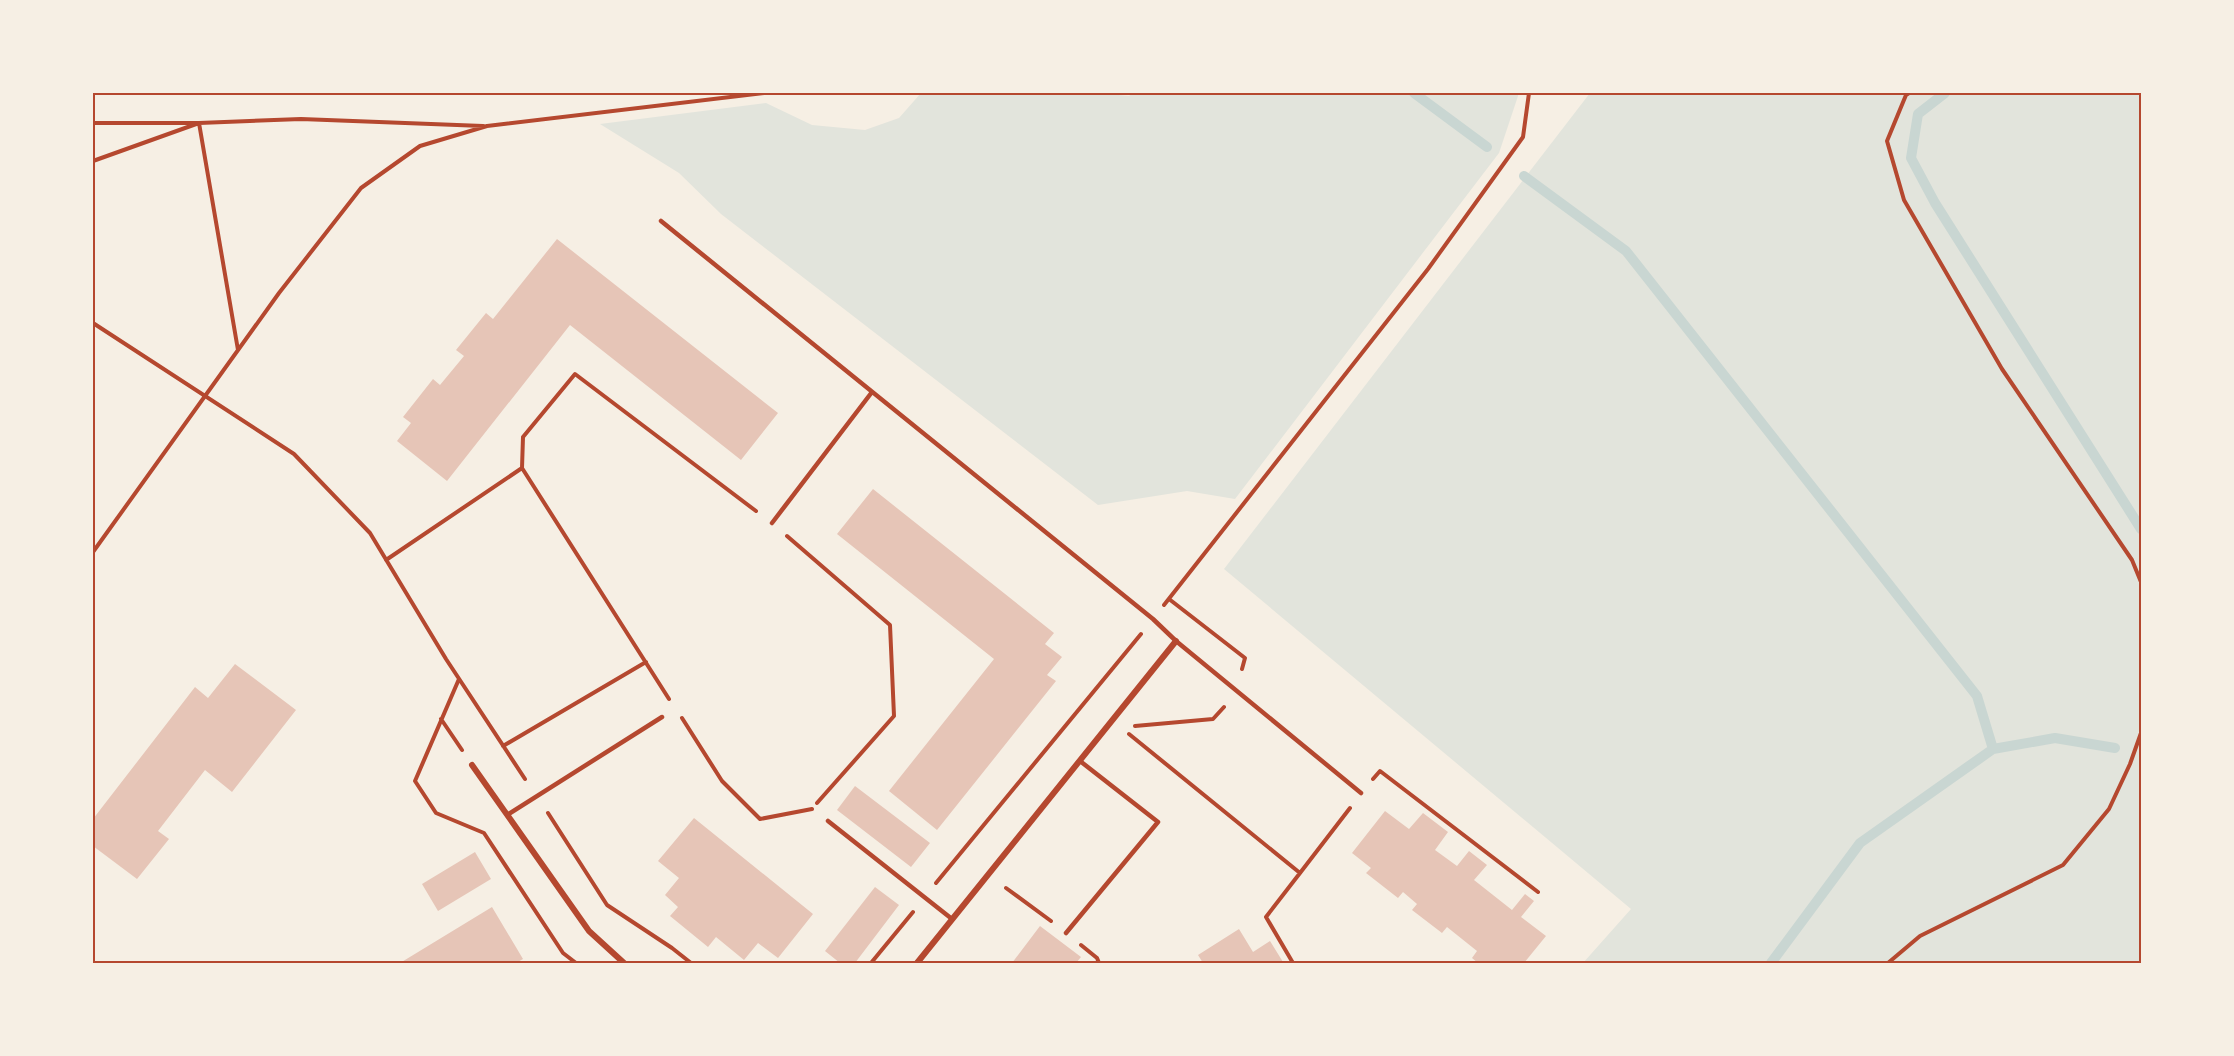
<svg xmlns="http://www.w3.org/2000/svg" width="2234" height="1056" font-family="'Source Sans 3',sans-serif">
<rect width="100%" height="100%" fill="#f6efe4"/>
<path fill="#e2e4dc" d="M921 93H1097L1129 96 1133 93H1518V96L1499 153 1235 499 1187 491 1098 505 721 214 679 173 600 124 766 103 812 125 865 130 899 118Z
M1590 93H2141V963H1583L1631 909 1224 569Z"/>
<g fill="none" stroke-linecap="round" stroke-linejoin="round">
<path stroke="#c9d6d2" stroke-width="10" d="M1414 93 1487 147
M1945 93 1918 114 1911 158 1935 203 2141 529
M1524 176 1626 251 1977 696 1993 749
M1771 963 1860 843 1993 749 2055 738 2115 748"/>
</g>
<path fill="#e6c5b7" d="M557 239 778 413 741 460 570 325 447 481 397 441 411 423 403 417 433 379 440 385 464 356 456 350 486 313 493 319Z
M873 489 1054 633 1045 644 1062 657 1047 675 1056 681 937 830 889 791 994 659 837 534Z
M235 664 296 710 232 792 205 770 158 831 169 839 137 879 93 846V819L195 687 208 698Z
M855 786 930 843 911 867 837 810Z
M1385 811 1409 829 1423 813 1448 832 1435 850 1457 866 1469 851 1487 865 1474 880 1512 910 1525 894 1534 901 1521 917 1546 936 1524 963H1493L1490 961 1488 963H1478L1472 958 1477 951 1447 927 1442 933 1412 910 1417 904 1403 892 1398 898 1366 873 1371 868 1352 853Z
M694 818 813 914 778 958 758 943 744 960 716 937 708 947 670 916 678 907 665 895 679 878 658 861Z
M475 852 491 879 438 911 422 884Z
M875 887 899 905 855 963H840L825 951Z
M492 907 523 959 516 963H400Z
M1040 926 1081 957 1076 963H1012Z
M1239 929 1253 952 1270 941 1283 962 1203 963 1198 955Z"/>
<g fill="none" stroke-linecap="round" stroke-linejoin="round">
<path stroke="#b5482f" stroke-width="4" d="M1909 93 1906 95 1887 141 1904 200 2002 369 2132 560 2141 582
M93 123H199L301 119 483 126
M93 161 199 123 238 350
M93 323 294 454 370 533 446 659 525 779
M522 468 669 699
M787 536 890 625 894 716 817 803
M93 552 279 293 361 188 420 146 487 126 764 93
M386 560 522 468 523 437 575 374 756 511
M1169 599 1245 658 1242 669
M1164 605 1428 269 1523 137 1529 93
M459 679 415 781 436 813 484 833 563 953 576 963
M682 718 722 781 760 819 812 809
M441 719 462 750
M1135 726 1213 719 1224 707
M1129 734 1300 873 1350 808
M503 746 646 662
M1373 779 1380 771 1538 892
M548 813 607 905 672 948 691 963
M936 883 1141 634
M1006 888 1051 921
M1081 945 1097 958 1099 963
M871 963 913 912
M1293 963 1266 917 1300 873
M1888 963 1920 936 2063 865 2109 809 2130 764 2141 733"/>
<path stroke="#b5482f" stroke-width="4.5" d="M661 221 1153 619 1176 641 1361 793
M772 523 872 392
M507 815 662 717
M828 821 952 919
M1066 933 1158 822 1080 761"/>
<path stroke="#b5482f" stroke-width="6" d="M472 765 589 931 624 963
M917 963 1176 641"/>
</g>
<rect width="2234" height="1056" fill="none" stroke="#f6efe4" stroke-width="189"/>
<rect x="94" y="94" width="2046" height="868" fill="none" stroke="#b5482f" stroke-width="2"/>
</svg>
